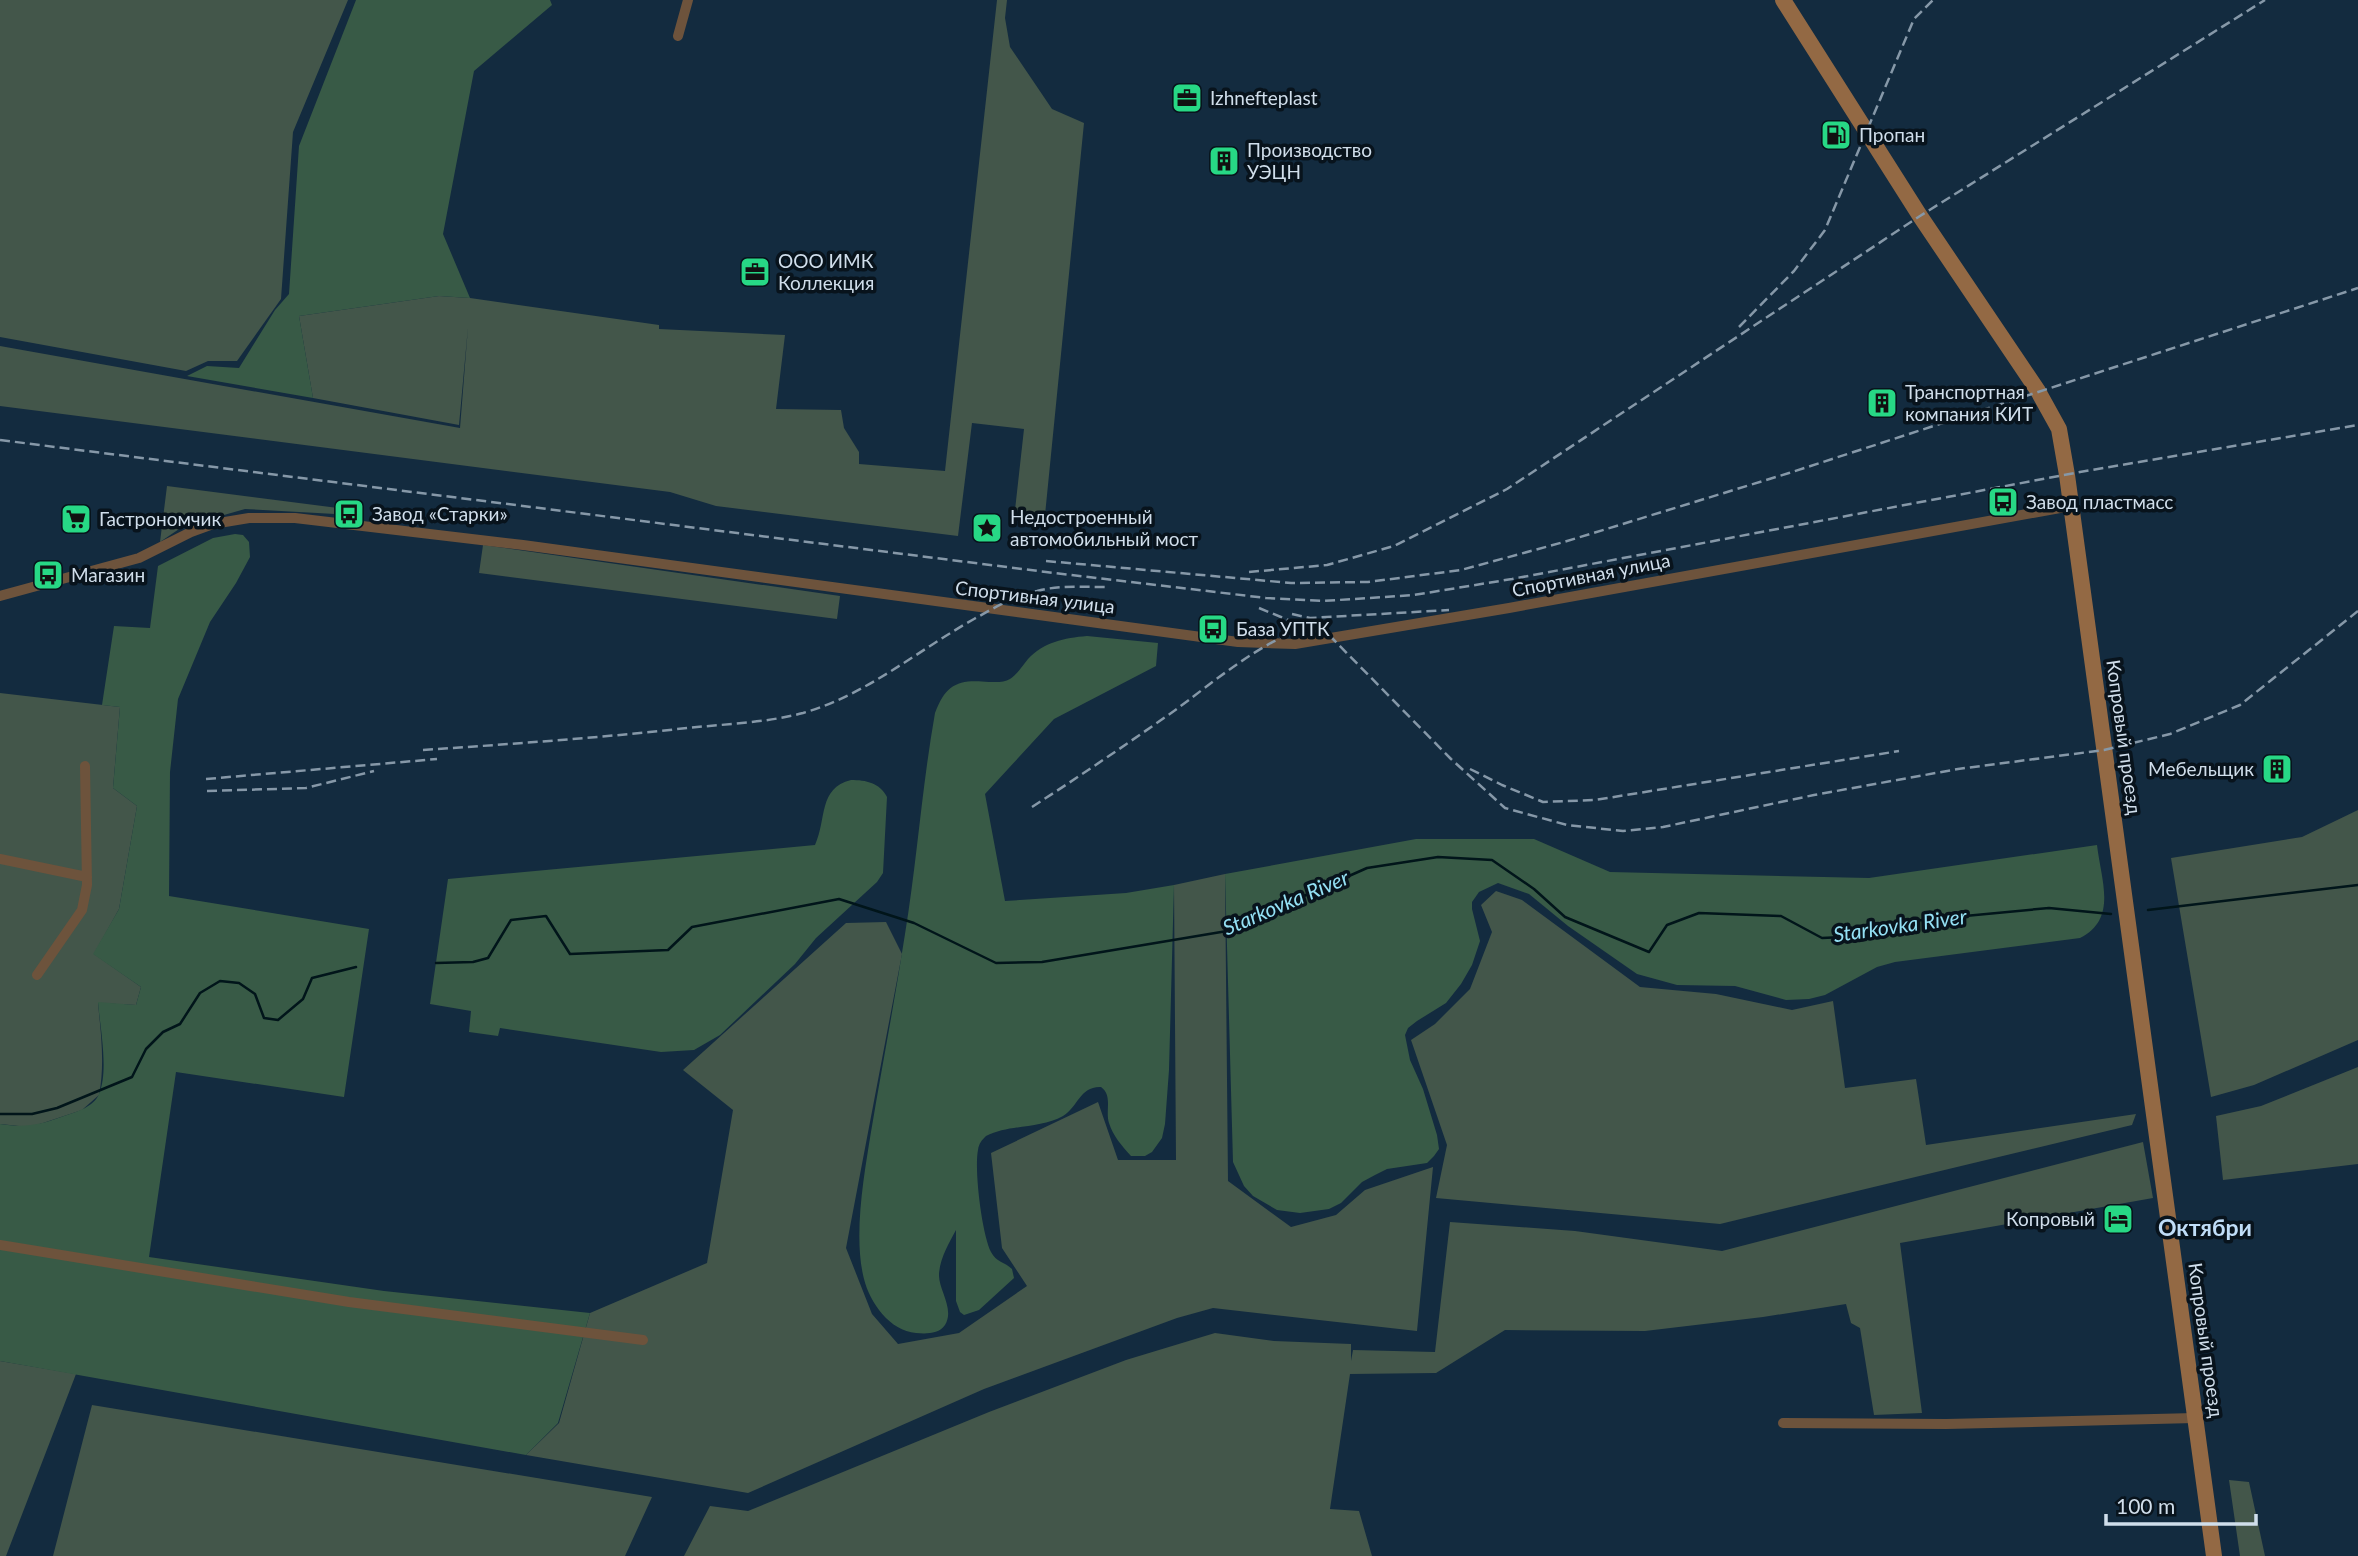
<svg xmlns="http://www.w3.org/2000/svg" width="2358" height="1556" font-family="Lato,sans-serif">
<rect width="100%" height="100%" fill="#132b3f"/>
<path fill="#43564a" d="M0 0H348L293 132 281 299 237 361H208L186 371 0 337Z
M997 0H1007L1005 18 1010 47 1052 109 1084 123 1045 515 1015 510 1024 429 972 423 958 536 716 506 670 492 0 406V346L460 428 468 327 459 425 313 398 299 316 439 296 470 298 659 325V329L785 335 776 409 841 410 844 428 859 452V464L945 471Z
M167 486 338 508 335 514 245 509 182 527 160 542Z
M483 545 840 596 837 619 479 573Z
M0 693 120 707 113 788 137 806 119 909 94 954 141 987 136 1005 98 1003C101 1034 105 1064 99 1095L82 1110 43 1123 28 1127 0 1124Z
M2358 810V1040L2254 1085 2211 1097 2171 858 2302 837Z
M1225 874 1228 1181 1291 1227 1336 1215 1365 1190 1433 1167 1417 1331 1213 1308 1177 1318 984 1389 748 1493 526 1455 559 1423 590 1313 707 1263 733 1110 683 1070 846 923 886 922 902 954 846 1248 872 1314 898 1344 959 1333 1027 1286 1002 1248 991 1153 1098 1102 1118 1160H1176L1174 885Z
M1496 891 1522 900 1640 987 1716 994 1792 1010 1833 1001 1845 1088 1916 1079 1926 1145 2136 1114 2132 1125 1720 1224 1436 1198 1447 1145 1411 1040 1435 1024 1470 989 1492 932 1481 905Z
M2358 1067V1164L2223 1180 2216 1116 2261 1106Z
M2143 1142 2153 1198 1900 1243 1922 1413 1874 1415 1860 1328 1851 1323 1846 1304 1763 1317 1645 1331 1505 1330 1436 1373 1350 1374 1330 1509 1359 1511 1372 1556H684L710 1506 748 1511 989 1412 1126 1360 1215 1333 1274 1341 1351 1344V1361L1353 1350 1435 1352 1450 1222 1575 1231 1722 1251Z
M0 1361 76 1374 6 1556H0Z
M92 1405 652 1497 625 1556H53Z
M2229 1480 2249 1482 2265 1556H2240Z"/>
<path fill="#385a46" d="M356 0H550L552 5 474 71 443 234 470 298 439 296 299 316 313 398 187 376 207 366 239 368 275 310 289 294 299 146Z
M235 534 243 535 249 542 250 557 236 583 210 622 178 699 170 772 169 896 369 929 344 1097 176 1072 149 1257 384 1291 590 1313 558 1423 526 1455 0 1361V1124C26 1128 39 1125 64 1116 76 1112 94 1107 99 1094 109 1070 100 1028 98 1002L136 1005 141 987 93 954 119 909 137 806 113 788 120 707 102 705 114 626 150 628 158 566 213 538Z
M1087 636 1158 643 1156 666 1054 719 985 794 1005 901 1126 893 1174 885 1169 1070 1165 1124 1162 1138 1152 1152 1145 1156H1131C1122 1146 1113 1136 1109 1123 1105 1110 1113 1096 1101 1087 1080 1086 1078 1107 1063 1116 1040 1129 1010 1124 986 1136 982 1140 979 1143 978 1150 974 1170 982 1234 991 1252 996 1262 1005 1262 1012 1269L1014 1278 979 1310 964 1315 960 1312 956 1301V1230C949 1243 940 1258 939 1274 938 1289 955 1309 945 1325 939 1334 926 1334 916 1333 890 1331 870 1303 864 1279 853 1237 864 1175 871 1132 882 1066 895 1000 905 934 917 861 922 786 935 713 946 684 958 679 989 682 995 682 1004 683 1010 679 1017 675 1023 665 1028 659 1044 642 1064 638 1087 636Z
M851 780C866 780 880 783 887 797L883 873 877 882 816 938 795 964 720 1035 694 1050 661 1052 500 1028 498 1036 469 1032 471 1011 430 1004 448 879 815 845C827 819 818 788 851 780Z
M1416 839H1534L1610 872 1869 878 2097 845C2101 880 2118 919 2080 938L1895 962 1877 967 1825 995 1809 999 1786 1000 1735 986 1677 985 1637 974 1568 926 1529 894 1498 883 1479 892 1472 902V909L1480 941 1472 965 1461 984 1446 1003 1417 1021 1408 1028 1405 1035 1410 1060 1423 1089 1437 1135 1439 1149 1434 1156 1427 1163 1387 1169 1375 1175 1362 1182 1341 1203 1329 1209 1300 1213 1277 1210 1253 1196 1244 1186 1233 1162 1225 874Z"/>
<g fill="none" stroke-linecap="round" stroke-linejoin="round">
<path stroke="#01151a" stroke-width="2.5" d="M2148 910 2358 885
M436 963 473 962 488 958 511 920 546 916 570 954 668 950 692 927 839 899 914 923 996 963 1042 962 1233 930 1288 903 1367 868 1438 857 1492 860 1534 889 1565 917 1649 952 1667 925 1699 913 1781 916 1822 938 1843 937 1912 921 2049 908 2111 914
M0 1114H32L57 1108 132 1077 146 1049 163 1032 180 1024 200 993 220 981 239 983 255 994 264 1018 278 1020 303 999 312 978 356 967"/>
<path stroke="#6d533c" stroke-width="10" d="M678 36 688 0
M0 596 139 558 191 532 213 524 249 518H295L523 545 1238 642 1295 644 1509 608 2071 506
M0 859 87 877
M37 975 82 910 87 885 85 766
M0 1245 349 1302 643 1340
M1783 1423 1946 1424 2195 1418"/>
<path stroke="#936944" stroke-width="16" d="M1783 0 1920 216 2038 391 2059 429 2067 475 2214 1556"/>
<path stroke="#8698a8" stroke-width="2.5" stroke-dasharray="10 5" stroke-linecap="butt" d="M1739 327 1794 271 1825 230 1914 19 1933 0
M0 440 1046 572 1266 598 1323 601 1414 595 1512 579 2080 472 2358 425
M1046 561 1291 583 1368 582 1461 570 1564 542 1789 473 2358 288
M1249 572 1327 565 1394 546 1507 489 1920 216 2265 0
M1259 608 1332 638 1451 759 1505 808 1567 825 1623 831 1663 827 1814 795 1958 769 2104 750 2170 734 2240 705 2358 611
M1292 614 1310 618 1449 610
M423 750C511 744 599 738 687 728 725 724 765 723 803 713 866 695 917 651 974 619 994 608 1014 596 1037 591 1059 585 1082 587 1105 587
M1470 769 1502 785 1543 802 1595 800 1899 751
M206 779 437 759
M207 791 306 788 374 771
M1032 807C1080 776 1127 744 1174 711 1211 684 1266 637 1310 627"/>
</g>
<defs>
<g id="office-square" transform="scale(1.575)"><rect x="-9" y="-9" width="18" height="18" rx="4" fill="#27d885" stroke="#08131c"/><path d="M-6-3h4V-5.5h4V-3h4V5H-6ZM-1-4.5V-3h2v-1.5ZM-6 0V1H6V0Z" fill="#111"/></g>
<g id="fuel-square" transform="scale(1.575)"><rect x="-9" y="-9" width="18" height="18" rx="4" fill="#27d885" stroke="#08131c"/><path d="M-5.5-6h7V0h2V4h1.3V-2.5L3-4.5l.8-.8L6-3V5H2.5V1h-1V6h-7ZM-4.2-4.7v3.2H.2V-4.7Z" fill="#111"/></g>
<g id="building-square" transform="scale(1.575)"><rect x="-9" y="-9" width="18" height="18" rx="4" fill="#27d885" stroke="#08131c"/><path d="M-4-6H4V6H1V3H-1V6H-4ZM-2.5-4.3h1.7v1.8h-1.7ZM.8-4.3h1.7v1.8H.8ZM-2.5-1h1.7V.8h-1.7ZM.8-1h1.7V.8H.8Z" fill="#111"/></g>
<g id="bus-square" transform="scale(1.575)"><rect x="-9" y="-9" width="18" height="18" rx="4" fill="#27d885" stroke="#08131c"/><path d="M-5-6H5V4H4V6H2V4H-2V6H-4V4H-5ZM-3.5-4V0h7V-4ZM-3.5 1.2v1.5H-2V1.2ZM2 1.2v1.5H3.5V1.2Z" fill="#111"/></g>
<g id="supermarket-square" transform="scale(1.575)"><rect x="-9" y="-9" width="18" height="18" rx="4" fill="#27d885" stroke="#08131c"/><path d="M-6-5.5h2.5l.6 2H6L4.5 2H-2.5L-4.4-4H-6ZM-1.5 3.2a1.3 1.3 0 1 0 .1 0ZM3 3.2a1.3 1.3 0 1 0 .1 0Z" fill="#111"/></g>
<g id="sight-square" transform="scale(1.575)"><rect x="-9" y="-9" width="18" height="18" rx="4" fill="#27d885" stroke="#08131c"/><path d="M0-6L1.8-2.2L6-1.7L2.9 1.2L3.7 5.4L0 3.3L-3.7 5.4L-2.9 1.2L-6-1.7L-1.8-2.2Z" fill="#111"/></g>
<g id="hotel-square" transform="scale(1.575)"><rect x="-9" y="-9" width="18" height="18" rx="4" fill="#27d885" stroke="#08131c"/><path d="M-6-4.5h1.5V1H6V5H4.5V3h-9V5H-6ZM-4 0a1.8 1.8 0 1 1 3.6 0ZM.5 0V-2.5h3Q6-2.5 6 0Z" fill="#111"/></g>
</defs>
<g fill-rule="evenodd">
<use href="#office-square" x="1187" y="98"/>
<use href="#fuel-square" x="1836" y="135"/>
<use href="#building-square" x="1224" y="161"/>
<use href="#office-square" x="755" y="272"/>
<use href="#building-square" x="1882" y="403"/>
<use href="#bus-square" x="2003" y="502"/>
<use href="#bus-square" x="349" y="514"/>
<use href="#supermarket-square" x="76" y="519"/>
<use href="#sight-square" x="987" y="528"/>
<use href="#bus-square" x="48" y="575"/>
<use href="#bus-square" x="1213" y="629"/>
<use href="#building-square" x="2277" y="769"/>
<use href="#hotel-square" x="2118" y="1219"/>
</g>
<g text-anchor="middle" stroke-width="7" stroke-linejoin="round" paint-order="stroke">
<g font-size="19" fill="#d0deeb" stroke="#08131c" text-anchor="start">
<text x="1210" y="105">Izhnefteplast</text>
<text x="1859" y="142">Пропан</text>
<text x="1247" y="157">Производство<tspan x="1247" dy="22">УЭЦН</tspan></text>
<text x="778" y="268">ООО ИМК<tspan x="778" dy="22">Коллекция</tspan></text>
<text x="1905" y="399">Транспортная<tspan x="1905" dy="22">компания КИТ</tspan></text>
<text x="2026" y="509">Завод пластмасс</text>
<text x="372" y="521">Завод «Старки»</text>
<text x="1010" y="524">Недостроенный<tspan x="1010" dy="22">автомобильный мост</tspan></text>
<text x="99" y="526">Гастрономчик</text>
<text x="71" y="582">Магазин</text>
<text x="1236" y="636">База УПТК</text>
<text x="2254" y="776" text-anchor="end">Мебельщик</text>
<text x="2095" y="1226" text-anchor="end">Копровый</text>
</g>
<g font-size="19" fill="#d0deeb" stroke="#08131c">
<text transform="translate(1591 575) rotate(-11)" y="7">Спортивная улица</text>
<text transform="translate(1035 597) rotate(7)" y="7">Спортивная улица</text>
<text transform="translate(2124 737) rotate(82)" y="7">Копровый проезд</text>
<text transform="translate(2206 1340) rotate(82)" y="7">Копровый проезд</text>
</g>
<g font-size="21" font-style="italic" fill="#94e1f5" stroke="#08131c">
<text transform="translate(1286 903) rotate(-23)" y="7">Starkovka River</text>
<text transform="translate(1900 926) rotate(-8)" y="7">Starkovka River</text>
</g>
<g font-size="23" font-weight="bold" fill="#c0ddf7" stroke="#08131c">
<text x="2205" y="1236">Октябри</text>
</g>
</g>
<path d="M2106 1514v10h150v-10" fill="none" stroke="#d0deeb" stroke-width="3.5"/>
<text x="2116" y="1514" font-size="21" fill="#d0deeb" stroke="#08131c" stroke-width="5" paint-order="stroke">100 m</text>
</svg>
